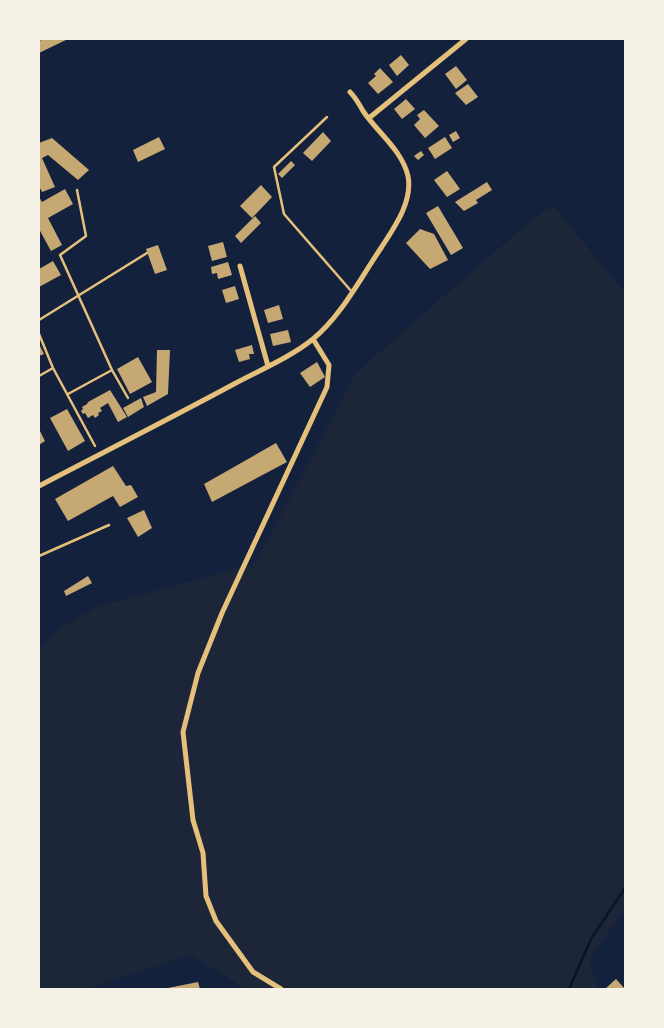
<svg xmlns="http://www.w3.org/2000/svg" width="664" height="1028" font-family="Roboto,sans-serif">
<rect width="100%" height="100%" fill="#14213d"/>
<path fill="#1d2539" d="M553 205 625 293V908L589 961 599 989H246L191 955 85 989H39V651L58 629 97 607 256 563 356 373 529 222Z"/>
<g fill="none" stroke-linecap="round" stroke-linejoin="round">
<path stroke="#0b132b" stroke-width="2.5" d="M569 989 591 939 625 888"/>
</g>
<path fill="#c6a872" d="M44 39H68L39 53V41Z
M401 55 409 65 397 76 389 65Z
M456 66 467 80 456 89 445 74Z
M380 68 393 82 378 94 368 83 376 76 374 74Z
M468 84 478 97 466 105 455 93Z
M406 99 415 109 402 119 394 109Z
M424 110 439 126 425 138 414 125 420 119 417 115Z
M456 131 460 138 453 142 449 135Z
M323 132 331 141 312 161 303 153Z
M159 137 165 149 138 162 133 150Z
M445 137 452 148 435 159 428 148Z
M52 138 89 170 78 180 48 155 42 158 55 187 42 192 39 186V143Z
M421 151 424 155 418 160 414 156Z
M291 161 295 165 282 178 278 174Z
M447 171 460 189 447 197 434 180Z
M487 182 492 190 476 200 478 203 464 211 455 202Z
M261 185 272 197 252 218 240 206Z
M65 189 73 204 48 218 62 245 51 251 39 229V197L42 202Z
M438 206 463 248 451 255 426 213Z
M255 216 261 223 241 243 235 236Z
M420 229 434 234 448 260 430 269 406 243Z
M223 242 227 257 212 261 208 246Z
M158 245 167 270 155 274 146 249Z
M53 261 61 275 39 287V269Z
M228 262 232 275 218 279 217 273 212 274 211 267Z
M235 286 239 299 226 303 222 290Z
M279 305 283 319 268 323 264 310Z
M288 330 291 342 273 346 270 334Z
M39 344 44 354 39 356Z
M252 345 254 354H249L250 359 239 362 235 350Z
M157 350H170L168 394 147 406 143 397 156 392Z
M138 357 152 382 130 394 117 369Z
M317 362 325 377 310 387 300 373Z
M110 390 127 417 118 422 108 403 100 408 102 411 98 413 99 415 95 418 93 415 88 418 85 413 83 414 81 411 83 409 82 407 87 404 88 402Z
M141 398 144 407 128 417 123 408Z
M67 409 85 441 68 451 50 418Z
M39 429 45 441 39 445Z
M276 443 287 462 212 502 204 484Z
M113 466 126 486 131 485 138 497 120 507 113 496 68 521 55 499Z
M144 510 152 528 138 537 127 518Z
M88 576 92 583 66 596 64 591Z
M616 979 625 989H605Z
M198 982 200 989H168V988Z"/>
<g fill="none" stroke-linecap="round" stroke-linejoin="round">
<path stroke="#e5c07b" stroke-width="2.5" d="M327 117 274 167 284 214 352 292
M77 190 86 236 60 255 112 370 128 398
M39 320 147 253
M39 334 53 368 95 446
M39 376 53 368
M68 394 112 370
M39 556 109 525"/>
<path stroke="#e5c07b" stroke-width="5" d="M369 118 466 39
M240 266 268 366
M39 486C104 452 169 419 234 384 258 371 291 357 313 339 341 316 360 279 381 248 394 228 413 202 408 176 402 150 377 132 363 111 359 104 356 98 350 92
M281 989 253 972 216 921 206 896 203 853 193 820 183 732 198 673 222 613 327 387 329 365 313 339"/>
</g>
<rect width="664" height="1028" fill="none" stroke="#f6f1e7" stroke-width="80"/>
</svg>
